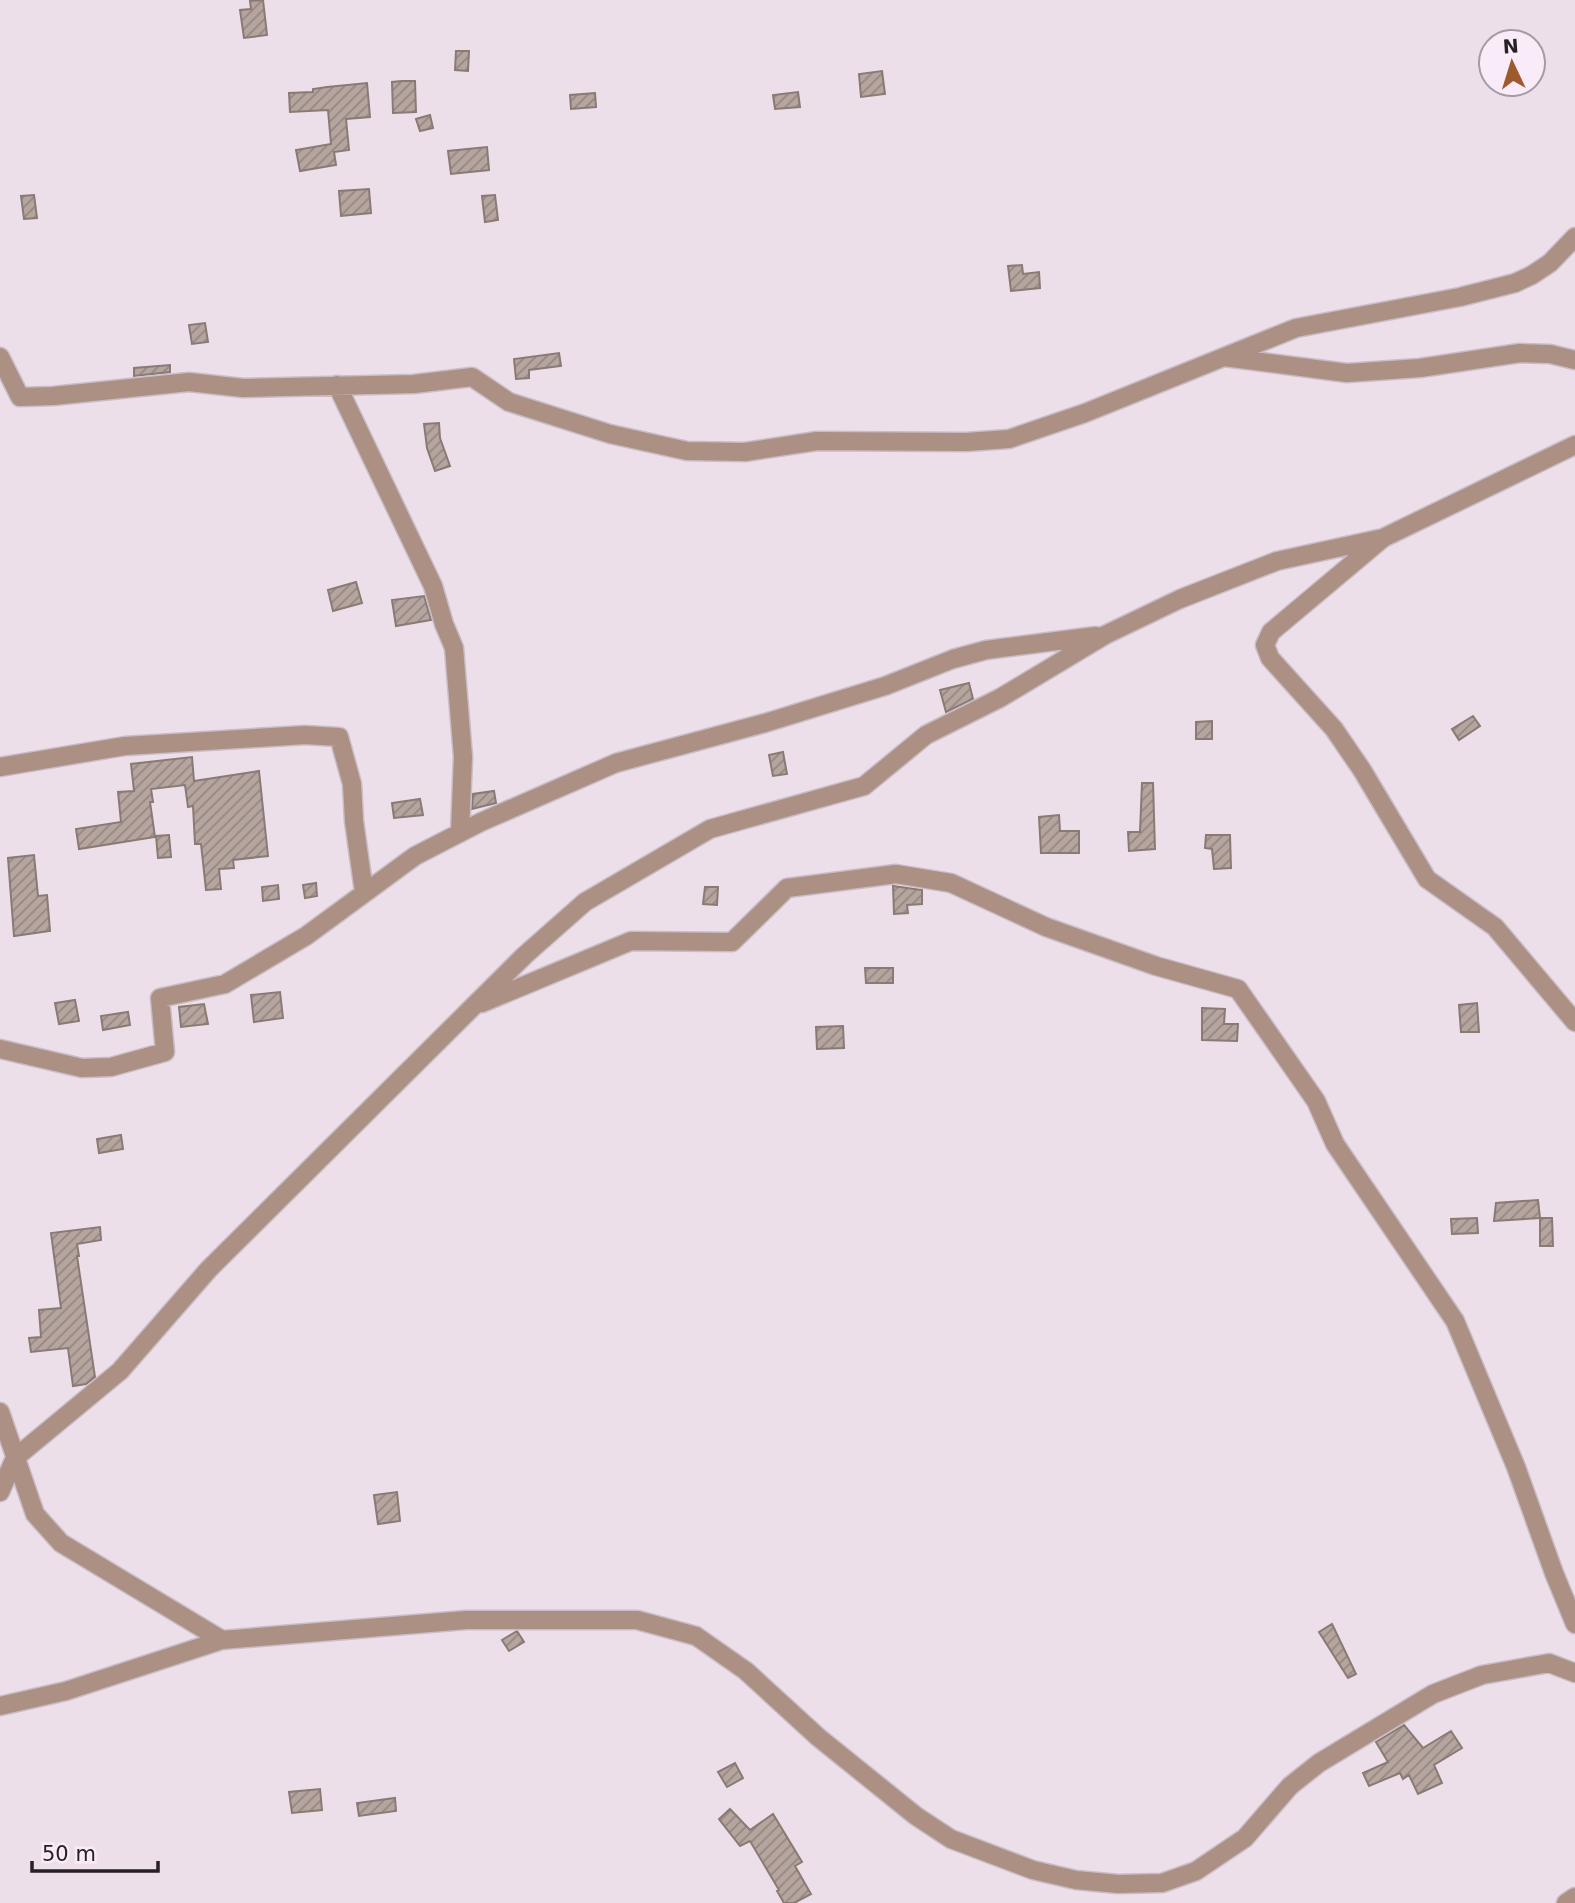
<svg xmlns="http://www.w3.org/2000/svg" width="1575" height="1903" font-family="'DejaVu Sans',sans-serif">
<defs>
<pattern id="building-hatch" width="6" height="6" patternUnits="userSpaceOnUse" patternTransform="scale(1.75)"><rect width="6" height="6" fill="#b6a59f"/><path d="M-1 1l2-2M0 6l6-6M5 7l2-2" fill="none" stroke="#948681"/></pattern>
</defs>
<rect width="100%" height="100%" fill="#ecdfea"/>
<path fill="url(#building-hatch)" stroke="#8a7a74" stroke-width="2" d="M263 0 267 35 244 38 240 10 251 9 250 1Z
M456 51H469L468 71 455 70Z
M882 71 885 94 861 97 859 74Z
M402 81H415L416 112 393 113 392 82Z
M367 83 370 117 346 119 349 150 334 152 336 165 300 171 296 150 331 144 328 110 290 112 289 93 313 92V89L327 87Z
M798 92 800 107 775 109 773 95Z
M595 93 596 107 571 109 570 95Z
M430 115 433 128 420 131 416 119Z
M487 147 489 170 451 174 448 151Z
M369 189 371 213 341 216 339 191Z
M34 195 37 218 24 219 21 196Z
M495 195 498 220 485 222 482 196Z
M1022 265 1023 274 1039 272 1040 288 1011 291 1008 266Z
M205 323 208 342 192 344 189 325Z
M559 353 561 366 529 370V378L516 379 514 359Z
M170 365V372L134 376V368Z
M439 423 440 438 450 466 435 471 427 448 424 424Z
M356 582 362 603 333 611 328 590Z
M424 596 431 620 396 626 392 600Z
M969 683 973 699 946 712 940 690Z
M1473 716 1480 726 1459 740 1452 729Z
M1212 721V739H1196V722Z
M783 752 787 774 773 776 769 755Z
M192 757 194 781 259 771 268 856 233 860 234 868 219 869 221 889 206 890 201 844H195L193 806 188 807 185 785 151 789 153 802H150L155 837 79 849 76 829 121 822 118 792 134 791 131 764Z
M1142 783H1153L1155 849 1129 851 1128 832H1140Z
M494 791 496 803 472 809 473 794Z
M420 799 423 815 394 818 392 803Z
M1059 815 1060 831H1079V853H1041L1039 817Z
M169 835 171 857 158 858 156 836Z
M1206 835H1230L1231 868 1214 869 1212 849 1205 848Z
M34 855 38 896 47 895 50 931 14 936 8 858Z
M316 883 317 896 305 898 303 885Z
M278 885 279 899 263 901 262 887Z
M893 886 922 890V904L907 905 908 913 894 914Z
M705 887H718L717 905 703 904Z
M865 968H893V983H866Z
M280 992 283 1018 254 1022 251 995Z
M75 1000 79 1021 59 1024 55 1003Z
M1477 1003 1479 1032H1461L1459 1005Z
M204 1004 208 1024 181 1027 179 1007Z
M1202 1008 1225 1009 1224 1024H1238L1237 1041 1202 1040Z
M128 1012 130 1025 103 1030 101 1016Z
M843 1026 844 1048 817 1049 816 1027Z
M121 1135 123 1149 99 1153 97 1139Z
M1538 1200 1540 1218 1494 1221 1496 1203Z
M1477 1218 1478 1233 1452 1234 1451 1219Z
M1540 1218H1552L1553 1246H1540Z
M100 1227 101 1240 77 1244 79 1256H77L95 1377 86 1384 73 1386 68 1348 31 1352 29 1338 41 1337 39 1310 61 1308 51 1233Z
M397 1492 400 1521 378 1524 374 1495Z
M1332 1624 1356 1674 1348 1678 1319 1632Z
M517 1631 524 1642 509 1651 502 1640Z
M1404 1725 1423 1748 1451 1731 1462 1748 1434 1765 1442 1783 1418 1794 1409 1775 1403 1779 1400 1773 1369 1786 1363 1773 1388 1762 1376 1742Z
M735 1763 743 1778 727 1787 718 1772Z
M320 1789 322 1810 292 1813 289 1792Z
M395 1798 396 1811 359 1816 357 1803Z
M730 1809 750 1830 773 1814 802 1862 795 1866 811 1894 794 1903H784L777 1891 779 1890 750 1841 740 1846 719 1819Z"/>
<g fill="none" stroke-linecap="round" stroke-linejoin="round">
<g stroke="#c8bdc7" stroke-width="21">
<path id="minor" d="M0 357 20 397 53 396 189 382 243 388 414 384 472 377 509 402 610 434 687 451 745 452 817 441 966 442 1009 439 1085 413 1296 328 1460 297 1515 283 1532 275 1550 263 1575 237
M1224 357 1347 373 1420 368 1520 353 1550 354 1575 360
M337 385 433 586 444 624 454 648 463 757 460 833
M1575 445 1383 538 1271 632 1265 645 1270 658 1334 729 1362 770 1427 879 1495 927 1575 1022
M0 767 125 746 305 735 339 737 352 784 354 821 364 892
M482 1003 631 941 732 942 787 888 896 874 951 883 1046 927 1156 966 1238 989 1316 1101 1335 1144 1455 1321 1516 1467 1554 1573 1575 1624
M0 1049 82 1068 111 1067 165 1052 160 998 225 984 306 936 415 856 481 822 616 763 765 723 885 686 953 659 986 650 1096 636
M0 1412 35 1514 61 1543 222 1640
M0 1492 15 1458 120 1371 208 1270 525 955 585 902 710 829 864 786 926 735 1000 698 1105 635 1180 599 1277 561 1383 538
M0 1706 66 1691 222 1640 466 1620H637L696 1636 746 1671 818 1737 916 1816 951 1839 1033 1870 1076 1880 1118 1884 1162 1883 1196 1871 1245 1838 1290 1786 1319 1763 1433 1694 1482 1675 1549 1663 1575 1673
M1566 1903 1575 1897"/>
</g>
<use href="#minor" stroke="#ab9083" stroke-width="18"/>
</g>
<g transform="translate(1512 63) rotate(356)"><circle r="33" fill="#f9ecf8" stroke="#a59ba4" stroke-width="2"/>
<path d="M0-5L12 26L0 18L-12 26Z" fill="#9e592c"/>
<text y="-10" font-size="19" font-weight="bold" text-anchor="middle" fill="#262125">N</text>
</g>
<path d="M32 1861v10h126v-10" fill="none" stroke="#262125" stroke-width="3.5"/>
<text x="42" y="1861" font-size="21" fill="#262125" stroke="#f9ecf8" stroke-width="5" paint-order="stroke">50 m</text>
</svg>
